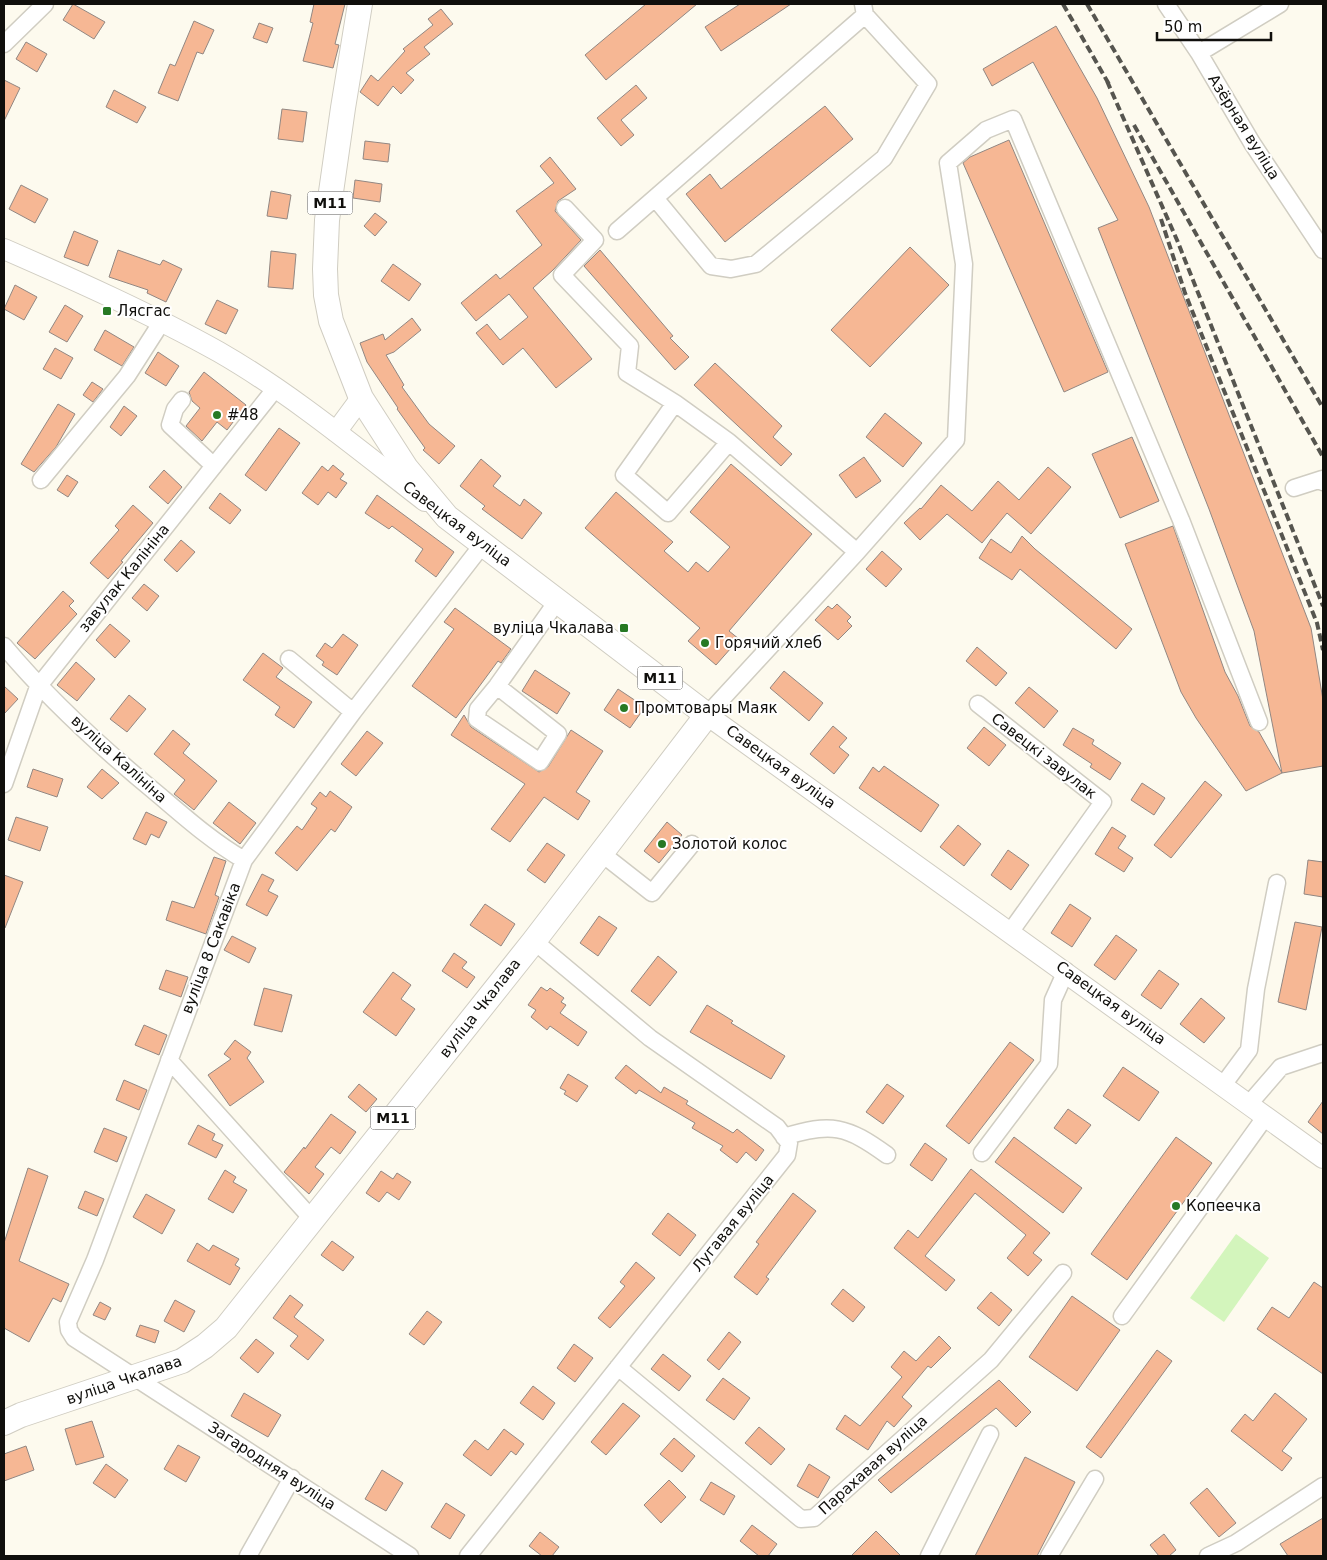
<svg xmlns="http://www.w3.org/2000/svg" width="1327" height="1560" font-family="'DejaVu Sans',sans-serif">
<rect width="100%" height="100%" fill="#fdfaee"/>
<path fill="#d3f5bc" d="M1236 1234 1269 1258 1224 1322 1190 1298Z"/>
<path fill="#f6b794" stroke="#928782" d="M73 4 105 22 94 39 63 20Z
M314 4H345L335 44 339 45 333 68 303 61 313 23 310 22Z
M646 4H697L606 80 585 55Z
M740 4H791L721 51 705 27Z
M441 9 453 24 424 47 430 54 406 73 414 80 401 94 393 86 378 106 360 92 371 75 378 81 405 51 403 49 433 25 428 19Z
M194 21 214 30 203 54 197 52 178 101 158 93 170 64 175 66Z
M259 23 273 28 267 43 253 38Z
M1056 26 1097 98 1149 207 1311 628 1323 700V766L1282 773 1254 631 1209 509 1098 228 1118 220 1033 62 992 86 983 69Z
M26 42 47 54 37 72 16 59Z
M4 80 20 88 4 121Z
M636 85 647 98 621 120 634 135 621 146 597 118Z
M114 90 146 107 137 123 106 107Z
M825 106 853 139 725 242 686 194 710 174 721 189Z
M282 109 307 112 303 142 278 139Z
M1009 140 1108 372 1064 392 963 163 970 157Z
M365 141 390 144 388 162 363 159Z
M550 157 576 189 558 201 555 211 581 240 553 270 533 288 592 359 556 388 523 348 503 365 476 333 487 324 500 340 528 317 509 294 476 321 461 303 496 274 500 279 542 245 516 211 554 183 540 166Z
M355 180 382 184 380 202 353 198Z
M21 185 48 199 35 223 9 209Z
M271 191 291 195 287 219 267 216Z
M375 213 387 222 375 236 364 226Z
M74 231 98 241 88 266 64 257Z
M910 247 949 285 870 367 831 330Z
M118 250 160 265 163 260 182 269 166 302 147 293 148 290 109 277Z
M600 250 673 336 670 338 689 357 675 370 584 266Z
M271 251 296 254 293 289 268 287Z
M393 264 421 284 409 301 381 281Z
M15 285 37 297 24 320 4 309Z
M217 300 238 310 226 334 205 324Z
M65 305 83 316 67 342 49 332Z
M412 318 421 330 394 352 386 355 404 385 402 387 429 424 455 446 439 464 423 450 425 448 397 409 398 408 367 362 360 343 383 334 385 340Z
M105 330 134 347 122 366 94 350Z
M55 348 73 358 61 379 43 369Z
M158 352 179 366 166 386 145 373Z
M715 363 782 426 773 437 792 454 781 466 694 385Z
M204 372 246 405 227 430 217 422 202 441 186 426 200 408 192 401 189 392Z
M92 382 103 389 93 402 83 395Z
M58 404 75 414 56 447 34 472 21 464Z
M124 406 137 416 121 436 110 427Z
M885 413 922 443 903 467 866 437Z
M279 428 300 443 266 491 245 475Z
M1132 437 1159 501 1120 518 1092 454Z
M864 457 881 481 856 498 839 475Z
M481 459 501 476 493 486 520 506 524 499 542 513 522 539 482 509 485 506 460 486Z
M731 464 812 534 729 631 739 639 716 665 688 641 700 628 585 528 616 492 673 542 664 551 688 572 696 562 708 572 730 547 690 512Z
M333 465 344 474 340 479 347 483 336 498 328 492 318 505 302 493 322 466 328 471Z
M1048 467 1071 487 1031 534 1007 513 982 543 947 514 920 540 904 523 920 508 921 509 941 485 972 511 998 481 1019 500Z
M164 470 182 487 168 504 149 487Z
M67 475 78 482 68 497 57 490Z
M220 493 241 510 230 524 209 508Z
M377 495 454 552 436 577 415 561 423 549 392 526 389 529 365 513Z
M133 505 153 523 121 561 123 562 108 579 90 563 119 530 115 526Z
M1173 526 1225 672 1238 696 1250 726 1259 732 1282 773 1246 791 1196 718 1181 692 1125 544Z
M1022 536 1035 549 1132 629 1116 649 1020 569 1012 580 979 558 991 539 1011 553Z
M181 540 195 552 177 572 164 560Z
M882 551 902 569 886 587 866 569Z
M144 584 159 596 147 611 132 598Z
M63 591 74 601 69 606 77 614 35 659 17 643Z
M837 604 851 617 847 621 852 626 838 640 815 620 828 606 832 609Z
M455 608 511 649 501 663 498 661 456 718 412 686 454 629 444 622Z
M110 624 130 641 115 658 96 640Z
M343 634 358 645 337 675 322 665 324 662 316 656 325 643 332 648Z
M977 647 1007 673 996 686 966 661Z
M263 653 283 668 276 677 312 702 294 728 275 715 280 707 243 680Z
M76 662 95 679 77 701 57 685Z
M535 670 570 693 557 714 522 691Z
M784 671 823 703 809 721 770 688Z
M4 686 18 699 4 714Z
M1029 687 1058 711 1044 728 1015 703Z
M618 689 645 707 630 728 604 710Z
M129 695 146 709 127 732 110 719Z
M464 715 471 727 539 772 548 767 571 730 603 751 576 792 590 801 578 820 544 797 510 842 491 829 525 784 451 735Z
M833 726 847 738 839 747 849 755 834 774 810 754Z
M984 727 1006 745 989 766 967 748Z
M1073 728 1094 740 1092 744 1121 763 1110 780 1090 767 1092 764 1063 745Z
M173 730 190 744 183 753 217 781 194 810 174 794 185 780 154 754Z
M367 731 383 743 356 776 341 764Z
M884 766 939 805 921 832 859 788 873 767 879 772Z
M33 769 63 779 57 797 27 787Z
M102 769 119 783 102 799 87 787Z
M1205 781 1222 795 1171 858 1154 845Z
M1142 783 1165 798 1154 815 1131 800Z
M330 791 352 807 335 832 331 829 297 871 275 853 297 826 302 830 317 808 311 804 320 792 326 797Z
M229 802 256 823 240 844 213 823Z
M146 812 167 822 159 838 151 834 146 845 133 839Z
M16 817 48 827 40 851 8 840Z
M667 822 682 835 659 863 644 851Z
M958 825 981 844 964 866 940 847Z
M1112 827 1126 836 1118 848 1133 858 1124 872 1095 854Z
M547 843 565 855 545 883 527 870Z
M1008 850 1029 865 1011 890 991 875Z
M214 857 226 861 215 895 219 897 206 934 166 920 172 901 194 908Z
M1308 860 1323 862V897L1304 894Z
M262 874 274 880 268 891 278 896 267 916 246 905Z
M4 875 23 882 5 928H4Z
M485 904 515 924 501 946 470 925Z
M1070 904 1091 918 1072 947 1051 933Z
M599 916 617 928 598 956 580 943Z
M1295 922 1322 927 1306 1010 1278 1002Z
M1116 935 1137 950 1115 980 1094 965Z
M232 936 256 948 249 963 224 950Z
M454 953 467 962 462 968 475 977 467 988 442 971Z
M658 956 677 972 650 1006 631 991Z
M166 970 188 977 181 997 159 989Z
M1159 970 1179 984 1161 1009 1141 995Z
M393 972 411 985 401 999 415 1009 396 1036 363 1012Z
M541 987 547 991 550 988 564 998 561 1002 566 1005 560 1013 587 1032 578 1046 550 1026 547 1030 531 1017 536 1010 528 1005Z
M264 988 292 995 282 1032 254 1025Z
M1201 998 1225 1018 1204 1043 1180 1024Z
M707 1005 733 1021 731 1023 785 1056 771 1079 690 1032Z
M144 1025 167 1035 159 1055 135 1045Z
M235 1040 251 1052 247 1058 264 1082 230 1106 208 1075 231 1059 224 1054Z
M1010 1042 1034 1060 969 1144 946 1126Z
M626 1065 661 1093 664 1087 688 1101 686 1104 733 1133 737 1129 764 1150 756 1161 746 1152 737 1163 720 1150 723 1146 692 1128 695 1123 639 1090 636 1094 615 1078Z
M1123 1067 1159 1092 1139 1121 1103 1096Z
M568 1074 588 1086 577 1102 564 1094 566 1091 560 1088Z
M124 1080 147 1090 139 1110 116 1100Z
M359 1084 377 1099 366 1112 348 1097Z
M887 1084 904 1096 883 1124 866 1112Z
M1323 1101V1134L1308 1122Z
M1068 1109 1091 1125 1076 1144 1054 1128Z
M331 1114 356 1132 340 1154 331 1147 315 1167 324 1174 309 1194 284 1172 304 1147 305 1149Z
M198 1125 215 1134 212 1140 223 1145 216 1158 188 1144Z
M104 1128 127 1137 117 1162 94 1152Z
M1014 1137 1082 1188 1063 1213 995 1162Z
M1176 1137 1212 1163 1127 1280 1091 1254Z
M925 1143 947 1159 932 1181 910 1165Z
M28 1168 48 1176 19 1261 69 1284 61 1302 53 1298 29 1342 4 1328V1243Z
M971 1169 1050 1233 1033 1253 1042 1260 1028 1276 1007 1258 1026 1235 975 1193 925 1256 955 1280 946 1291 894 1248 908 1230 918 1238Z
M225 1170 236 1177 233 1182 247 1190 233 1213 208 1199Z
M381 1171 393 1179 397 1173 411 1182 399 1200 387 1192 379 1202 366 1193Z
M85 1191 104 1199 97 1216 78 1208Z
M793 1193 816 1211 766 1277 769 1279 757 1295 734 1277 759 1244 756 1242Z
M146 1194 175 1210 162 1234 133 1217Z
M668 1213 696 1235 680 1256 652 1234Z
M332 1241 354 1257 343 1271 321 1255Z
M197 1243 209 1251 213 1245 239 1259 235 1265 240 1268 230 1285 187 1261Z
M636 1262 655 1278 610 1328 598 1318 625 1286 620 1282Z
M1314 1282 1323 1288V1374L1257 1329 1272 1307 1289 1318Z
M843 1289 865 1307 853 1322 831 1304Z
M991 1292 1012 1310 999 1326 977 1308Z
M290 1295 303 1305 294 1317 324 1340 308 1360 290 1346 298 1336 273 1318Z
M1072 1296 1120 1330 1077 1391 1029 1357Z
M175 1300 195 1311 184 1332 164 1321Z
M100 1302 111 1308 105 1320 93 1315Z
M427 1311 442 1322 424 1345 409 1334Z
M140 1325 159 1331 155 1343 136 1336Z
M729 1332 741 1342 719 1370 707 1360Z
M939 1336 951 1348 931 1368 928 1366 902 1397 912 1406 894 1427 887 1421 868 1450 836 1429 845 1415 860 1426 902 1377 891 1367 904 1351 916 1361Z
M256 1339 274 1353 258 1373 240 1358Z
M574 1344 593 1358 575 1382 557 1368Z
M1157 1350 1172 1361 1101 1458 1086 1447Z
M663 1354 691 1376 679 1391 651 1369Z
M723 1378 750 1398 734 1420 706 1400Z
M999 1380 1031 1412 1016 1427 996 1408 891 1493 878 1480Z
M533 1386 555 1403 543 1420 520 1403Z
M244 1393 281 1415 268 1437 231 1416Z
M1275 1393 1307 1419 1282 1451 1292 1458 1282 1471 1231 1431 1245 1414 1253 1421Z
M623 1403 640 1416 606 1455 591 1442Z
M92 1421 104 1457 76 1465 65 1429Z
M759 1427 785 1449 771 1465 745 1443Z
M504 1429 524 1444 516 1455 511 1451 491 1476 463 1455 475 1440 488 1450Z
M674 1438 695 1456 682 1472 660 1454Z
M178 1445 200 1457 186 1482 164 1469Z
M26 1446 34 1470 4 1481V1454Z
M1025 1457 1075 1482 1037 1556H975Z
M106 1464 128 1480 115 1498 93 1483Z
M809 1464 830 1477 818 1498 797 1486Z
M382 1470 403 1483 386 1511 365 1499Z
M669 1480 686 1497 661 1523 644 1505Z
M711 1482 735 1496 724 1515 700 1500Z
M1207 1488 1236 1523 1219 1537 1190 1503Z
M446 1503 465 1515 450 1539 431 1527Z
M1323 1518V1556H1288L1280 1544Z
M752 1525 777 1544 768 1556H759L740 1541Z
M876 1531 901 1556H851Z
M540 1532 559 1547 552 1556H542L529 1546Z
M1164 1534 1176 1550 1169 1556H1159L1150 1545Z"/>
<g fill="none" stroke-linecap="round" stroke-linejoin="round">
<g stroke="#d0cdc2" stroke-width="19">
<path id="minor" d="M1166 4 1199 53 1252 143 1323 250
M4 44 45 4
M1199 53 1280 4
M655 198 711 266 731 269 756 264 884 158 928 84 865 15
M565 208 595 240 562 275 630 346 627 373 675 403 624 475 668 513 729 442 857 552
M617 231 865 15 863 4
M182 400 175 409 170 425 214 466
M675 403 729 442
M41 480 127 376 161 323
M1294 488 1322 479 1323 482
M4 646C50 701 104 750 160 796 187 819 213 842 244 860
M289 659 353 712
M497 686 558 734 540 762 477 719 478 709 497 686 558 600
M978 704 1103 802 1011 931
M707 715 857 552 956 440 964 264 948 163 986 130 1013 119 1181 520 1259 722
M4 784 38 687 275 389
M601 853 652 893 692 844
M169 1060 313 1220
M1223 1085 1249 1050 1256 989 1277 883
M1249 1104 1281 1067 1323 1053
M784 1137C831 1122 847 1126 887 1155
M982 1153 1049 1064 1053 1000 1066 971
M1122 1316 1266 1116
M618 1367 801 1519 814 1518 991 1360 1063 1273
M248 1556 292 1478
M410 1556 74 1338 69 1330 68 1322 95 1260 244 860 353 712 483 544
M468 1556 787 1155 789 1143 777 1127 650 1038 534 941
M929 1556 990 1434
M1049 1556 1095 1479
M1208 1556 1236 1543 1323 1486"/>
</g>
<g stroke="#d0cdc2" stroke-width="22">
<path id="major" d="M4 249C75 280 151 314 219 352 292 394 359 450 425 501
M336 432 361 398
M707 715 1323 1158"/>
</g>
<g stroke="#d0cdc2" stroke-width="26">
<path id="highway" d="M4 1423 21 1415 182 1361 205 1346 226 1328 534 941 707 715 447 517 406 468 361 398 331 321 326 295 325 269 327 220 343 108 360 4"/>
</g>
<use href="#minor" stroke="#fff" stroke-width="16"/>
<use href="#major" stroke="#fff" stroke-width="20"/>
<use href="#highway" stroke="#fff" stroke-width="24"/>
<path stroke="#56554f" stroke-width="4" stroke-dasharray="8 4" stroke-linecap="butt" d="M1063 4 1110 86
M1087 4 1323 408
M1107 81 1177 240 1323 606
M1134 125 1323 457
M1161 219 1185 293 1317 623 1323 650"/>
</g>
<g fill="#277924" stroke="#fff" stroke-width="2">
<rect x="102" y="306" width="10" height="10" rx="2.5"/>
<circle cx="217" cy="415" r="5"/>
<rect x="619" y="623" width="10" height="10" rx="2.5"/>
<circle cx="705" cy="643" r="5"/>
<circle cx="624" cy="708" r="5"/>
<circle cx="662" cy="844" r="5"/>
<circle cx="1176" cy="1206" r="5"/>
</g>
<g text-anchor="middle" stroke-width="4" stroke-linejoin="round" paint-order="stroke">
<g fill="#fff" stroke="#585755" stroke-width="1">
<rect x="307.5" y="191.5" width="45" height="23" rx="4"/>
<rect x="637.5" y="666.5" width="45" height="23" rx="4"/>
<rect x="370.5" y="1106.5" width="45" height="23" rx="4"/>
</g>
<g font-size="14" font-weight="bold" fill="#100f0c">
<text x="330" y="208">М11</text>
<text x="660" y="683">М11</text>
<text x="393" y="1123">М11</text>
</g>
<g font-size="15" fill="#100f0c" stroke="#fff">
<text transform="translate(1244 127) rotate(58)" y="5">Азёрная вуліца</text>
<text transform="translate(457 524) rotate(37)" y="5">Савецкая вуліца</text>
<text transform="translate(124 578) rotate(-51)" y="5">завулак Калініна</text>
<text transform="translate(1044 756) rotate(38)" y="5">Савецкі завулак</text>
<text transform="translate(119 759) rotate(42)" y="5">вуліца Калініна</text>
<text transform="translate(781 767) rotate(36)" y="5">Савецкая вуліца</text>
<text transform="translate(211 948) rotate(-69)" y="5">вуліца 8 Сакавіка</text>
<text transform="translate(1111 1003) rotate(36)" y="5">Савецкая вуліца</text>
<text transform="translate(480 1008) rotate(-52)" y="5">вуліца Чкалава</text>
<text transform="translate(733 1223) rotate(-51)" y="5">Лугавая вуліца</text>
<text transform="translate(124 1380) rotate(-19)" y="5">вуліца Чкалава</text>
<text transform="translate(873 1465) rotate(-42)" y="5">Парахавая вуліца</text>
<text transform="translate(272 1466) rotate(33)" y="5">Загародняя вуліца</text>
</g>
<g font-size="15" fill="#100f0c" stroke="#fff" text-anchor="start">
<text x="117" y="316">Лясгас</text>
<text x="227" y="420">#48</text>
<text x="614" y="633" text-anchor="end">вуліца Чкалава</text>
<text x="715" y="648">Горячий хлеб</text>
<text x="634" y="713">Промтовары Маяк</text>
<text x="672" y="849">Золотой колос</text>
<text x="1186" y="1211">Копеечка</text>
</g>
</g>
<rect width="1327" height="1560" fill="none" stroke="#100f0c" stroke-width="10"/>
<path d="M1157 32v8h114v-8" fill="none" stroke="#100f0c" stroke-width="2.5"/>
<text x="1164" y="32" font-size="15" fill="#100f0c" stroke="#ffffff" stroke-width="4" paint-order="stroke">50 m</text>
</svg>
